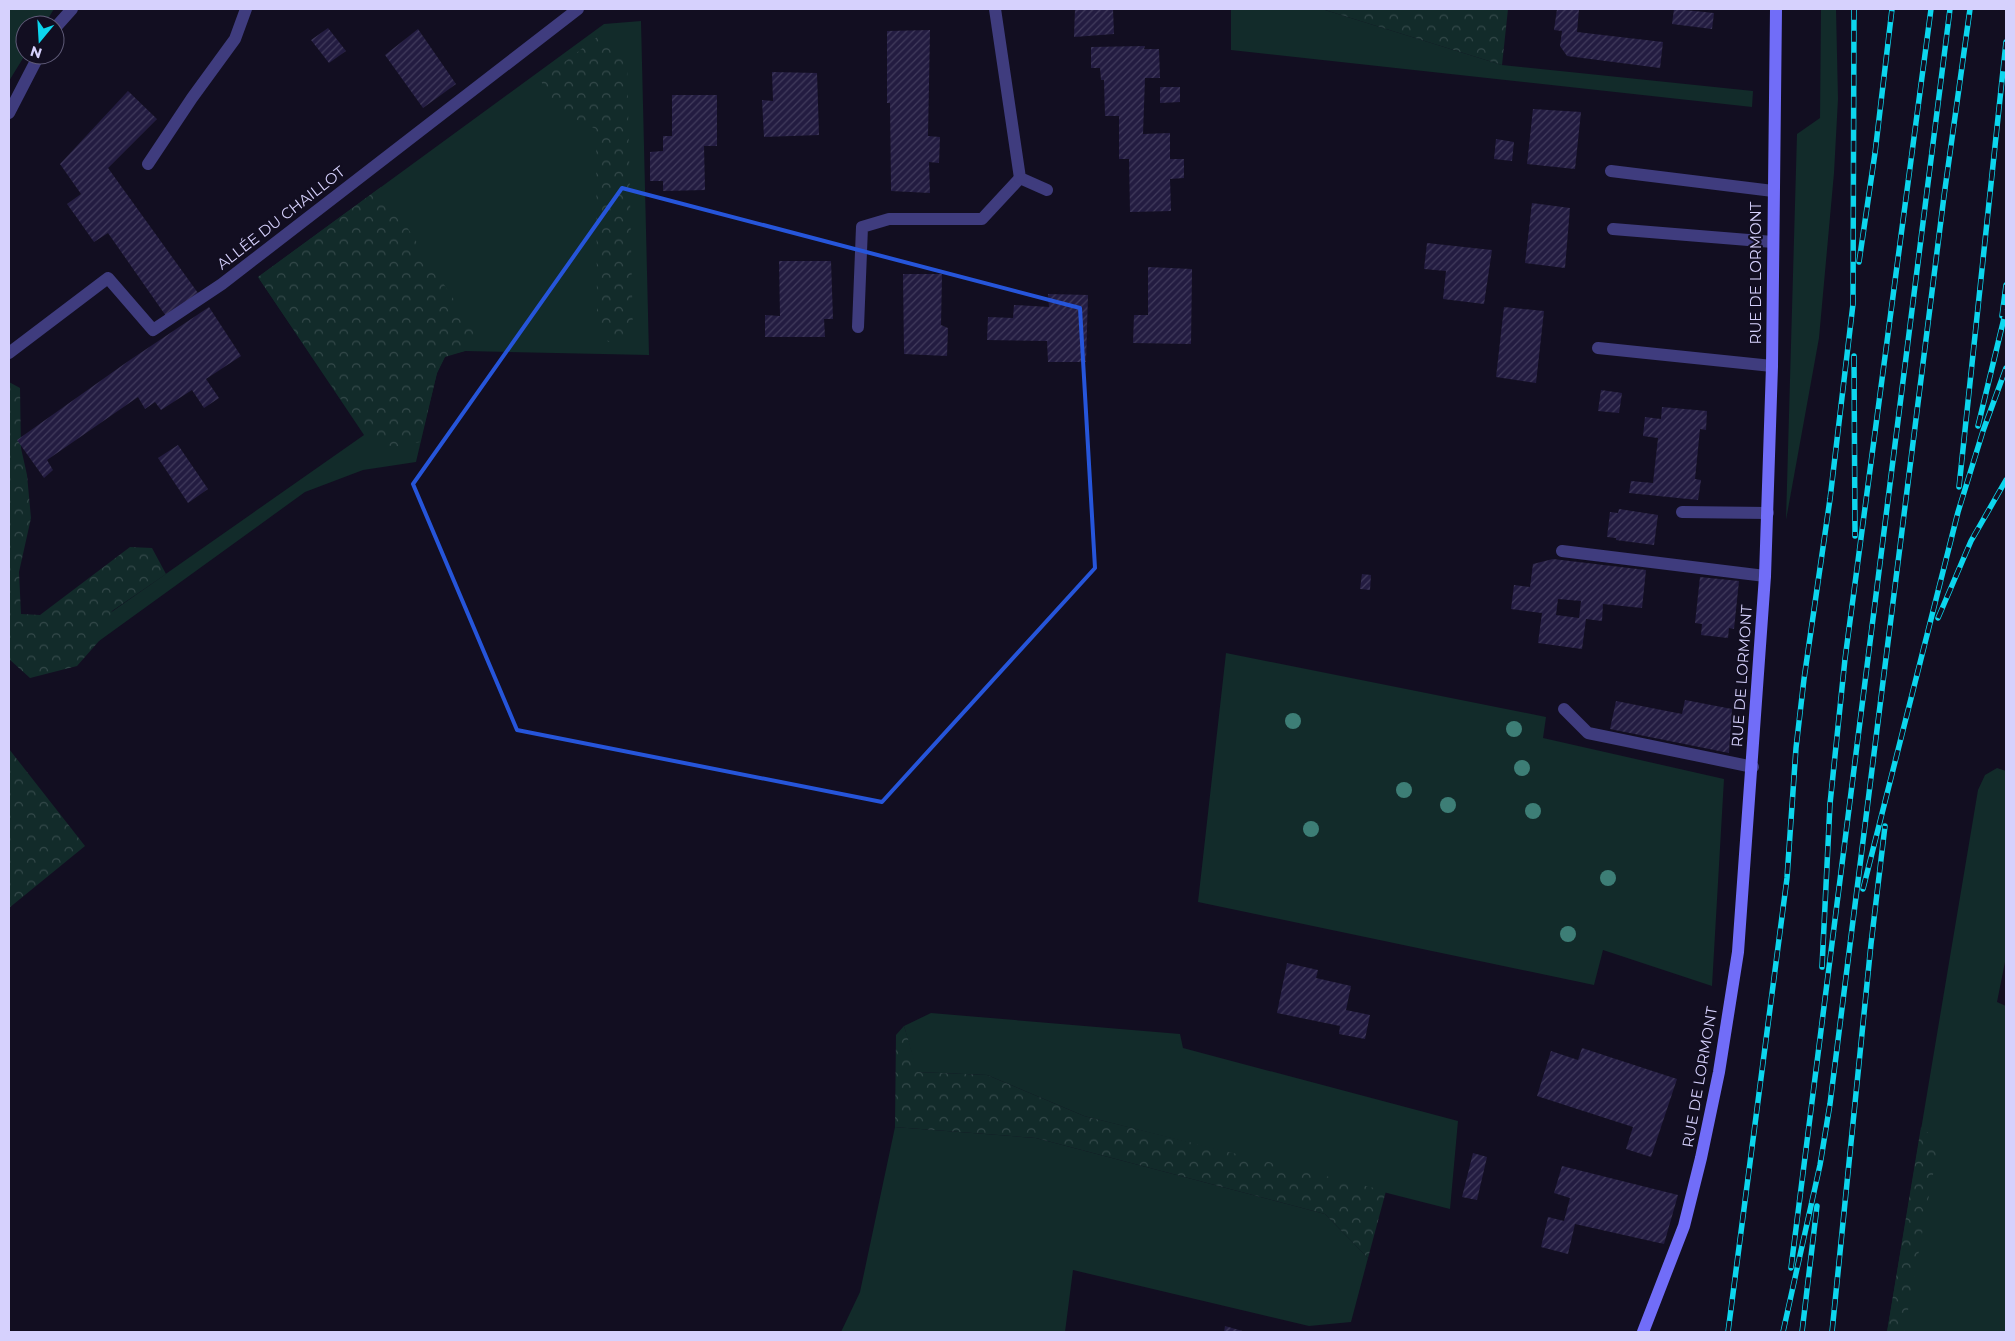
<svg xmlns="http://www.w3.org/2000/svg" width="2015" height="1341" font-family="Montserrat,sans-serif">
<defs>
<pattern id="forest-crowns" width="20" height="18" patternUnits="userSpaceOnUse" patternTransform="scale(1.25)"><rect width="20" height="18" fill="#122b2a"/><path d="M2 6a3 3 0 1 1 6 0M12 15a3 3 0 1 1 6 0" fill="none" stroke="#34494a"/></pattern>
<pattern id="building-hatch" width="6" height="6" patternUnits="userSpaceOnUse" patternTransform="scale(1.25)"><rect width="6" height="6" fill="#231c41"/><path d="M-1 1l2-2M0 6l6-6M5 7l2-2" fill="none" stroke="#423c5d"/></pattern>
</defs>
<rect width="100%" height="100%" fill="#120e21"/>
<path fill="#122b2a" d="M9 9H54L44 25H25V55L9 81Z
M1231 9H1322L1502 65 1753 91 1752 107 1231 50Z
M1821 9H1836L1838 99 1834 173 1819 338 1786 520 1797 134 1820 118Z
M641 21 649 355 465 351 445 356 437 373 416 462 363 470 305 492 99 641 90 627 364 435 258 277 604 24Z
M1226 653 1546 717 1543 738 1724 779 1712 986 1603 950 1594 985 1198 902Z
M1997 768 2006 771V957L1997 1002 2006 1006V1332H1887L1978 790 1985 775Z
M931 1013 1180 1034 1183 1048 1458 1121 1450 1209 1084 1116 987 1075 917 1072 904 1026Z
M895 1127 1036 1138 1325 1214 1368 1258 1351 1322 1309 1326 1073 1270 1065 1332H841L860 1292Z"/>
<path fill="url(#forest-crowns)" d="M1322 9H1508L1502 65Z
M601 34 627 59 633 336 608 342 597 314 596 129 550 107 541 80Z
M381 187 478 337 465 351 445 357 437 373 420 442 393 447 365 435 258 277Z
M9 382 20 388 21 448 27 475 31 518 19 572 21 614 40 615 130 547 152 548 166 574 112 611 99 641 77 666 30 678 9 659Z
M9 749 85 846 9 908Z
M904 1026 918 1072 987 1075 1084 1116 1386 1191 1368 1258 1325 1214 1036 1138 895 1127 896 1035Z
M1921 1127 1939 1142 1904 1332H1887Z"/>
<path fill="url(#building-hatch)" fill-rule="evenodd" d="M1075 9H1113L1114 34 1074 37Z
M1557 9H1579L1577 32 1663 42 1660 68 1567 56 1560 46 1562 31 1554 30Z
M1674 9 1714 13 1712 29 1672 24Z
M328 28 346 51 329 63 311 40Z
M418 29 456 84 423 108 385 55Z
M930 30 928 136 940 137 939 163 929 162 930 193 891 191 890 103H887V31Z
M1145 46 1144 49H1159L1160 78H1145L1143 134 1170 133V159H1184V178L1170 179 1171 211 1130 212 1129 159H1119V116H1105L1104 80H1101L1100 68H1091V47Z
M772 72 817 73 819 135 764 137 762 100 773 101Z
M1160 87H1180V102L1160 103Z
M128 91 157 119 108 168 198 293 166 316 108 233 94 242 75 215 67 204 81 194 60 164Z
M672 95H717V146H704L705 190 663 191V181H650V152L663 151V136H672Z
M1533 109 1581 112 1575 169 1527 164Z
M1496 139 1514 142 1512 161 1494 159Z
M1532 203 1570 208 1565 268 1525 263Z
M1427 243 1492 250 1484 304 1443 299 1446 271 1424 269Z
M779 261H831L833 319H824L825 337H765V315L780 316Z
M1148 267 1192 269 1191 344 1133 343 1134 315H1148Z
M903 274H942L941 325 948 328 947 356 904 354Z
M1048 294 1088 295 1086 362H1048L1047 341 987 340 988 317 1013 318 1014 305 1049 307Z
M209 307 241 356 206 379 219 398 204 408 192 390 161 410 155 402 145 409 138 397 47 460 53 470 44 478 17 440 127 362Z
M1504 307 1544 311 1536 383 1496 377Z
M1601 390 1622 393 1619 413 1598 411Z
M1662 407 1707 411 1706 430 1700 429 1695 479 1701 480 1698 500 1629 493 1631 481 1653 483 1658 438 1643 436 1645 417 1661 419Z
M178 445 208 489 188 503 158 458Z
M1619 509 1658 515 1654 545 1616 540V538L1607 537 1610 512 1618 513Z
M1553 559 1646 570 1642 608 1603 604 1602 621 1586 619 1582 649 1538 643 1542 613 1511 609 1514 585 1530 587 1533 564ZM1558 599 1581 601 1579 618 1556 615Z
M1362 574 1371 575 1370 590 1360 589Z
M1700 577 1739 581 1734 629 1729 628 1728 638 1701 635 1702 624 1695 623Z
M1685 700 1732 709 1729 753 1610 729 1616 701 1682 714Z
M1287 963 1318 970 1316 978 1351 986 1346 1010 1370 1015 1365 1039 1339 1034 1340 1026 1277 1013Z
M1582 1048 1677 1079 1651 1157 1626 1149 1633 1127 1537 1096 1551 1051 1578 1060Z
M1473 1153 1487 1157 1477 1200 1462 1197Z
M1562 1166 1678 1195 1664 1244 1575 1224 1568 1254 1541 1247 1548 1217 1564 1221 1570 1198 1554 1193Z
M1225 1326 1246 1332H1224Z"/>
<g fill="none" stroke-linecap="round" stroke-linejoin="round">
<path stroke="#3f3c7e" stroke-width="12" d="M55 28 72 9
M9 113 39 55
M148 164 192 98 235 39 246 9
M1611 171 1773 191
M1613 229 1773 242
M858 327 862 227 889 219H982L1020 178
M1598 348 1772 366
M1682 512 1768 513
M1562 551 1765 576
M1564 709 1588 733 1753 767"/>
<path stroke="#3f3c7e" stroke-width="12" d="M995 9 1020 178 1047 190
M9 353 108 278 153 330 222 284 578 9"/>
<path stroke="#716df8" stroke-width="12" d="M1643 1332 1684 1226 1701 1158 1719 1072 1738 952 1765 576 1772 366 1776 9"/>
<g stroke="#0cd6ee" stroke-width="5.5">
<path id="rail" d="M1859 262 1875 153 1892 9
M2002 316 2006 285
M1854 356 1855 536
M1978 426 2006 310
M1959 487 2006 42
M1938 618 1971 541 2006 480
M1863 889 1958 512 1983 431 2006 368
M1822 967 1830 804 1845 659 1931 9
M1791 1268 1950 9
M1728 1332 1787 878 1796 748 1804 679 1830 499 1853 304 1854 9
M1783 1332 1820 1165 1830 1104 1944 196 1970 9
M1802 1332 1817 1206
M1832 1332 1871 944 1885 826"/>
</g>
<use href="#rail" stroke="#120e21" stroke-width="4" stroke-dasharray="11" stroke-linecap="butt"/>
</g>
<g fill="#3d7e76">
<circle cx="1293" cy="721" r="8"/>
<circle cx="1514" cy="729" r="8"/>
<circle cx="1522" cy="768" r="8"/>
<circle cx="1404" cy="790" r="8"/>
<circle cx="1448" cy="805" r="8"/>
<circle cx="1533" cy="811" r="8"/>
<circle cx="1311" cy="829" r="8"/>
<circle cx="1608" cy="878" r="8"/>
<circle cx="1568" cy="934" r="8"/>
</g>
<path fill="none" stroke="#2655da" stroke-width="4" stroke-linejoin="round" d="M622 188 1080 308 1095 568 882 802 517 730 413 484Z"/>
<g text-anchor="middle" stroke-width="4" stroke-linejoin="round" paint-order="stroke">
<g font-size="15" fill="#d6d1fd" stroke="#120e21">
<text transform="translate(281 218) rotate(-38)" y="5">ALLÉE DU CHAILLOT</text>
<text transform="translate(1756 273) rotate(-90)" y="5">RUE DE LORMONT</text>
<text transform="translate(1742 676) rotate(-86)" y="5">RUE DE LORMONT</text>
<text transform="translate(1700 1077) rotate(-80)" y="5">RUE DE LORMONT</text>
</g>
</g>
<rect width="2015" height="1341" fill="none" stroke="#d6d1fd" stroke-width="20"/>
<g transform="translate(40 40) rotate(198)"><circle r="24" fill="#120e21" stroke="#605c79"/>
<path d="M0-4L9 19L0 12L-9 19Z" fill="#0cd6ee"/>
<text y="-8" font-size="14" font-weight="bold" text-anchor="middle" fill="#d6d1fd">N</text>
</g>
</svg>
